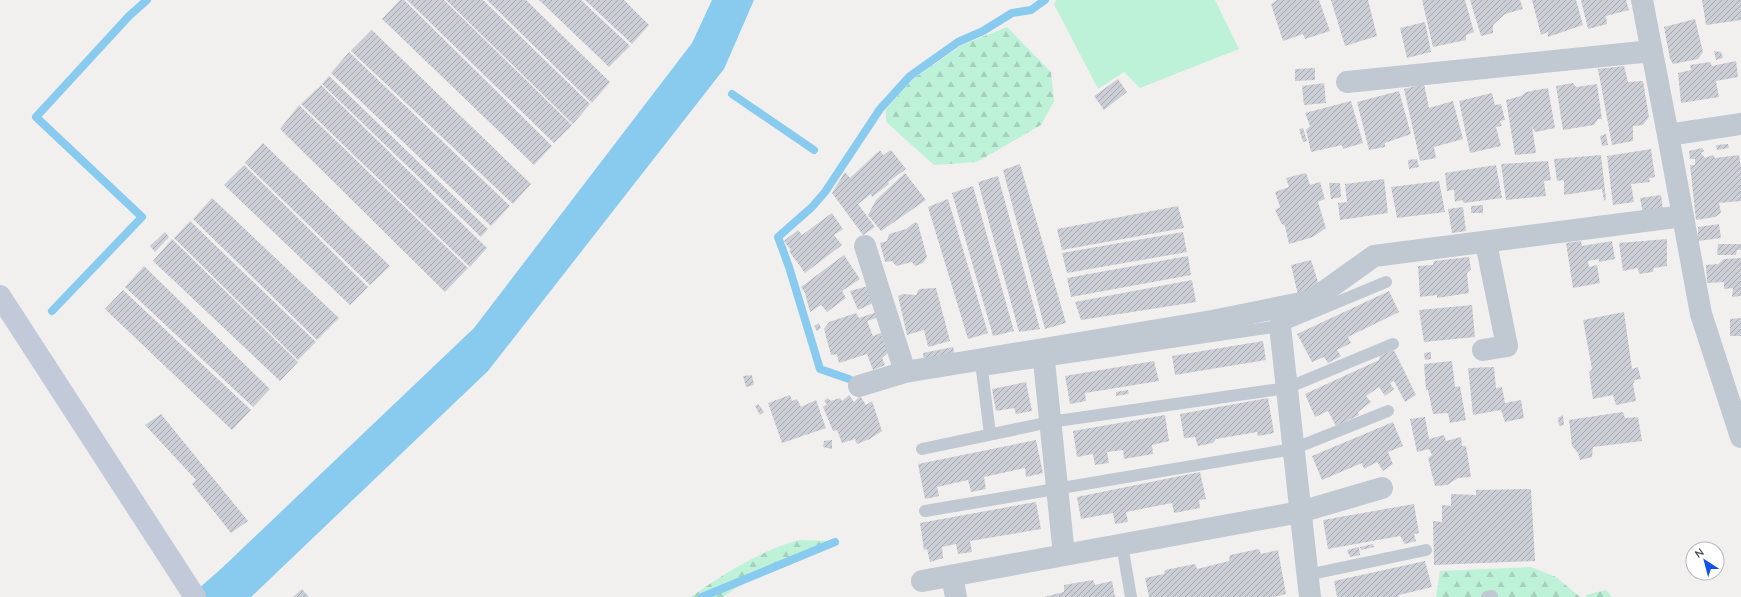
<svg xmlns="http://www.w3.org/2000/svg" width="1741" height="597" font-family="Quicksand,sans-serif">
<defs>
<pattern id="forest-firs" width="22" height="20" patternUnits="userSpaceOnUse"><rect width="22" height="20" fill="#bdf1d8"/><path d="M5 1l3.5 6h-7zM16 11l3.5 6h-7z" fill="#a4d0bc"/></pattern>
<pattern id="building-hatch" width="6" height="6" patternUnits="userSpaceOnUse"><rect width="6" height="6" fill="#cbced5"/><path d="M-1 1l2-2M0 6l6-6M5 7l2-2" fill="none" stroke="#a7aab0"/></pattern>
</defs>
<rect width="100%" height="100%" fill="#f2f0ef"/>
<path fill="#bdf1d8" d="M1056 0H1215L1239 49 1140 88 1124 72 1098 89 1054 4Z"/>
<path fill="url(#forest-firs)" d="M1007 27 1051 72 1054 101 1041 125 977 162 934 165 886 122V109L913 79 962 45Z
M800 540 827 541 740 585 723 597H691C718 577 767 547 800 540Z
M1531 567 1556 577 1580 597H1436L1440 571Z
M1606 590 1612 597H1586V595Z"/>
<path fill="#89cbef" d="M712 0H754L724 69 488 371 251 597H189L223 567 474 328 692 43Z"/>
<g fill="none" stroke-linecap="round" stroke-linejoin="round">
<path stroke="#89cbef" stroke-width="8" d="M732 94 814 150
M52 311 142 217 36 117 129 16 147 0
M849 379 820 369 789 267 778 237 812 207 825 192 880 109 910 76 958 42 983 31 1012 13 1031 10 1045 0
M702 597 835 542"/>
</g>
<path fill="url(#building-hatch)" d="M400 0H404L552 146 534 165 382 19Z
M407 0H444L572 125 554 143Z
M446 0H483L590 104 573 124Z
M487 0H526L610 82 592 103Z
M539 0H581L630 46 609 67Z
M585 0H624L649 25 632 44Z
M1277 0H1319L1330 31 1305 39 1303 34 1283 41 1271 4Z
M1331 0H1368L1377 36 1345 46Z
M1422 0H1465L1474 32 1466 35V40L1433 47Z
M1470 0H1520L1523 9 1505 14 1493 25V33L1481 36Z
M1532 0H1576L1583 25 1548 37V32L1541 35Z
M1581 0H1626L1629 10 1606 16 1607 24 1588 29Z
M1702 0H1741V20L1706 25Z
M1695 19 1703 52 1698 59 1673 64 1670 59 1664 27Z
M1425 22 1431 52 1407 58 1400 28Z
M372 30 531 184 513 204 351 51Z
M1714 51 1721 52 1723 58 1716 60Z
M349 52 510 206 491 226 331 73Z
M1736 61 1738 77 1716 81 1719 97 1681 103 1678 73 1691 70 1690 65 1710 62 1712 66Z
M1624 66 1628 82 1643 81 1649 117 1643 125 1633 126V141L1612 145 1598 69Z
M1315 68V80L1295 81V69Z
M329 76 488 229 481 237 322 84Z
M1118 79 1127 92 1104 110 1094 96Z
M1324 83 1326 103 1304 105 1302 86Z
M1573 83 1576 87 1597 84 1602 119H1598L1594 125 1563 130 1556 86Z
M1424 84 1429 108 1453 101 1463 139 1434 147 1436 158 1420 161 1404 89Z
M321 85 487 248 470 267 301 104Z
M1548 88 1555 128 1535 132 1532 126 1536 153 1515 155 1506 100 1521 96 1526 92Z
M1399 91 1411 134 1385 143V147L1369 150 1357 102Z
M1492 93 1495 105 1501 104 1505 120 1500 121 1502 126 1496 127 1501 146 1470 153 1459 101Z
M1351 101 1363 143 1343 149 1342 145 1311 152 1306 130 1310 126 1305 113Z
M299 105 468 268 445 292 280 129Z
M1303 128 1307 141 1303 142 1299 129Z
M1606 134 1608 145 1602 146 1600 136Z
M263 143 390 266 370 285 245 163Z
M1728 144 1729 148 1717 150 1716 145Z
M1702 148 1704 151 1701 153 1705 158 1713 155 1715 158 1739 155 1741 168V201L1719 203 1721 213 1715 217 1696 220 1690 165H1695V159H1690L1689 151Z
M1651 149 1655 177 1649 178 1650 182 1631 184 1634 202 1613 205 1607 156Z
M880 150 883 155 891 150 906 169 888 182 889 184 872 197 871 194 858 204 875 227 863 235 832 193 845 172 850 178Z
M1601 155 1606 199 1604 201 1602 189 1564 195V180L1557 181 1554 159Z
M1417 159 1419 167 1409 169 1408 160Z
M1548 161 1551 180 1544 181 1546 196 1506 200 1501 164Z
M1020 164 1066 323 1045 329 1003 170Z
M244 165 368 287 350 305 224 185Z
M1496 165 1502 198 1464 203 1462 200 1455 202 1454 190 1447 191 1445 173Z
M905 173 926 200 881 231 868 215 876 200Z
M1306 173 1310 185 1320 182 1325 199 1318 202 1326 228 1313 237 1289 244 1285 226 1281 223 1275 210 1280 207 1275 192 1289 187 1286 178Z
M998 176 1040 329 1019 332 978 182Z
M1384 179 1388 213 1340 220 1338 203 1347 202 1345 184Z
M1439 181 1445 212 1397 218 1391 187Z
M1329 183H1340L1341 197 1331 199Z
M973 186 1014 331 993 336 952 193Z
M1661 195 1663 210 1643 214 1640 198Z
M212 198 339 318 317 340 193 219Z
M948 199 988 333 968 339 928 207Z
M1483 205V213H1471V206Z
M1178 206 1184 228 1062 250 1057 229Z
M1463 207 1466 231 1452 233 1448 209Z
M832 213 843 229 834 235 842 245 805 273 789 251 791 250 784 241 798 230 802 235Z
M190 221 316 342 298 360 174 238Z
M915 222 918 224 927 257 923 263 915 266 912 262 896 266 892 261 885 262 880 243 887 241 889 234 906 229Z
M1719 224 1721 238 1698 241V227Z
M165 232 169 237 155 252 150 246Z
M1183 232 1187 252 1067 273 1062 253Z
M172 239 298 362 280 381 153 261Z
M1667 239V266L1654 268 1653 272 1639 274 1638 268 1623 271 1619 243Z
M1581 241 1582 246 1612 241 1615 259 1599 262V259L1588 261 1589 267 1597 265 1600 283 1573 288 1566 243Z
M1718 244H1741V250H1737L1736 255H1717Z
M844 255 860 279 842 291 846 298 827 312 821 305 810 312 805 293 801 287Z
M1188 256 1191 275 1071 297 1067 278Z
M1469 257 1471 269 1467 273 1469 293 1437 298V295L1420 297 1418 266 1433 265 1434 261Z
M1741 258V296L1732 297 1733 288 1724 289V282L1707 283 1706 265 1718 264 1724 259Z
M1311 260 1320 288 1298 295 1291 265Z
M144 266 270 389 253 407 125 287Z
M1192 280 1196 302 1081 320 1075 302Z
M868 286 873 303 858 310 850 291Z
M936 288 950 341 928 347 924 330 907 335 898 296 903 294 916 295 919 289Z
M123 290 251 410 232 430 105 309Z
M1389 291 1399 312 1348 337 1351 343 1337 350 1341 356 1328 363 1324 357 1312 362 1297 334Z
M1472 305 1475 337 1424 342 1419 310Z
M877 312 879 317 867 321 873 336 881 333 888 353 882 358 885 365 873 370 867 354 839 363 837 354 831 355 824 329 829 322 856 313 859 318Z
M1624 312 1632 369 1638 367 1641 379 1635 380 1633 384 1636 401 1616 405 1613 395 1593 399 1589 373 1592 369 1583 320Z
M1741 318V336H1730V319Z
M819 323 821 328 817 331 814 326Z
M1263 341 1266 360 1175 375 1172 356Z
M953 347 955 355 924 361 923 353Z
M1393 350 1395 352 1416 395 1405 402 1394 381 1390 383 1394 389 1385 396 1379 387 1366 396 1371 402 1358 412 1359 415 1336 426 1328 411 1315 417 1305 394 1379 360 1380 356Z
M1431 352V359L1425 360 1424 353Z
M1154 361 1159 381 1085 393 1086 401 1070 404 1065 376Z
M1452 361 1455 387 1460 386 1466 420 1450 423 1448 413 1433 414 1428 390H1426L1424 364Z
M1494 367 1496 388 1502 387 1505 403 1521 400 1524 418 1505 422 1501 410 1473 415 1468 368Z
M752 375 754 385 746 387 743 376Z
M1026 382 1032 411 1016 414 1014 408 996 411 992 389Z
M1128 390 1129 394 1116 396V392Z
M790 395 792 401 797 399 801 407 816 400 826 428 782 443 768 403Z
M849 395 854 402 860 396 866 405 872 401 882 431 870 439 857 444 855 439 842 443 837 430 833 431 823 407 827 404 824 401 828 398 831 401 840 398 842 401Z
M1268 398 1274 433 1258 436 1257 432 1216 439 1213 443 1198 446 1195 437 1184 438 1180 414Z
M758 404 764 412 760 415 755 406Z
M1623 412 1625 418 1638 417 1642 441 1593 447 1592 457 1580 460 1578 453 1572 446 1569 420Z
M161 414 248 521 231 533 192 484 196 480 145 425Z
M1165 415 1169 441 1152 445 1153 454 1124 459 1123 450 1107 452 1109 463 1095 465 1093 454 1077 457 1073 431Z
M1563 415 1564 425 1559 426 1558 418Z
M1425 417 1429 439 1444 435 1446 441 1461 437 1462 446H1466L1471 477 1458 478 1447 485 1435 486 1428 458 1432 455 1429 449 1417 452 1410 419Z
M1393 422 1403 446 1388 452 1393 464 1383 471 1377 462 1364 469 1362 463 1322 480 1312 456Z
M832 440V449L823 447 824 441Z
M1036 440 1043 473 1026 477 1025 468 984 477 986 489 971 492 968 480 937 487 939 496 925 499 918 464Z
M1200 472 1206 499 1199 500 1200 508 1174 513 1172 503 1126 512 1128 522 1115 524 1113 513 1081 519 1077 497Z
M1531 489 1535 561 1434 565 1433 521 1442 522V505L1451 506V494L1476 495V490Z
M1036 502 1041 529 970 541 972 552 958 554 956 544 942 547 943 558 930 562 927 549 924 550 920 523Z
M1414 504 1419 533 1414 534 1416 541 1405 544 1400 536 1328 549 1323 520Z
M1373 544 1374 547 1361 550 1360 547Z
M1359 547 1360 555 1350 557 1347 550Z
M1259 549 1261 554 1278 550 1286 594 1274 597H1149L1145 578 1164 574 1165 570 1195 564 1197 569 1229 561 1230 555Z
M1425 561 1432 587 1399 595V597H1337L1334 581Z
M1093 580 1095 585 1112 581 1115 597H1044L1064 592V585Z
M302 589 309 597H293Z"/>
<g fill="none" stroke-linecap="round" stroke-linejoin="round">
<path stroke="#c0c8d2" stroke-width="12" d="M981 362 990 434
M982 370 1280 326 1386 282
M922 449 1050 422 1287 388 1393 344
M925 511 1293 449 1388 411
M1122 545 1131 597
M1307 575 1426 550
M1487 597 1492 596"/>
<path stroke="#c0c8d2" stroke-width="22" d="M1642 0 1668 135 1701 314 1741 437
M1347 82 1652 51
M1668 135 1741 124
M865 246 905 372
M1280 326 1310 597
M1483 350 1507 346 1486 243
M1044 361 1064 555
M859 386 905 372 1212 321 1311 301 1374 256 1683 216
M952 576 956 597
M922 581 1300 512 1382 488"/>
<path stroke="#c2cad9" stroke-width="22" d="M0 296 195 597"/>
</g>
<g transform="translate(1705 561) rotate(324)"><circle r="19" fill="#ffffff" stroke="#b5b9bf"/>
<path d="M0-3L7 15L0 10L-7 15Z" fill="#1352e9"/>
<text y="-6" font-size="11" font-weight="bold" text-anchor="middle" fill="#47505e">N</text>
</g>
</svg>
